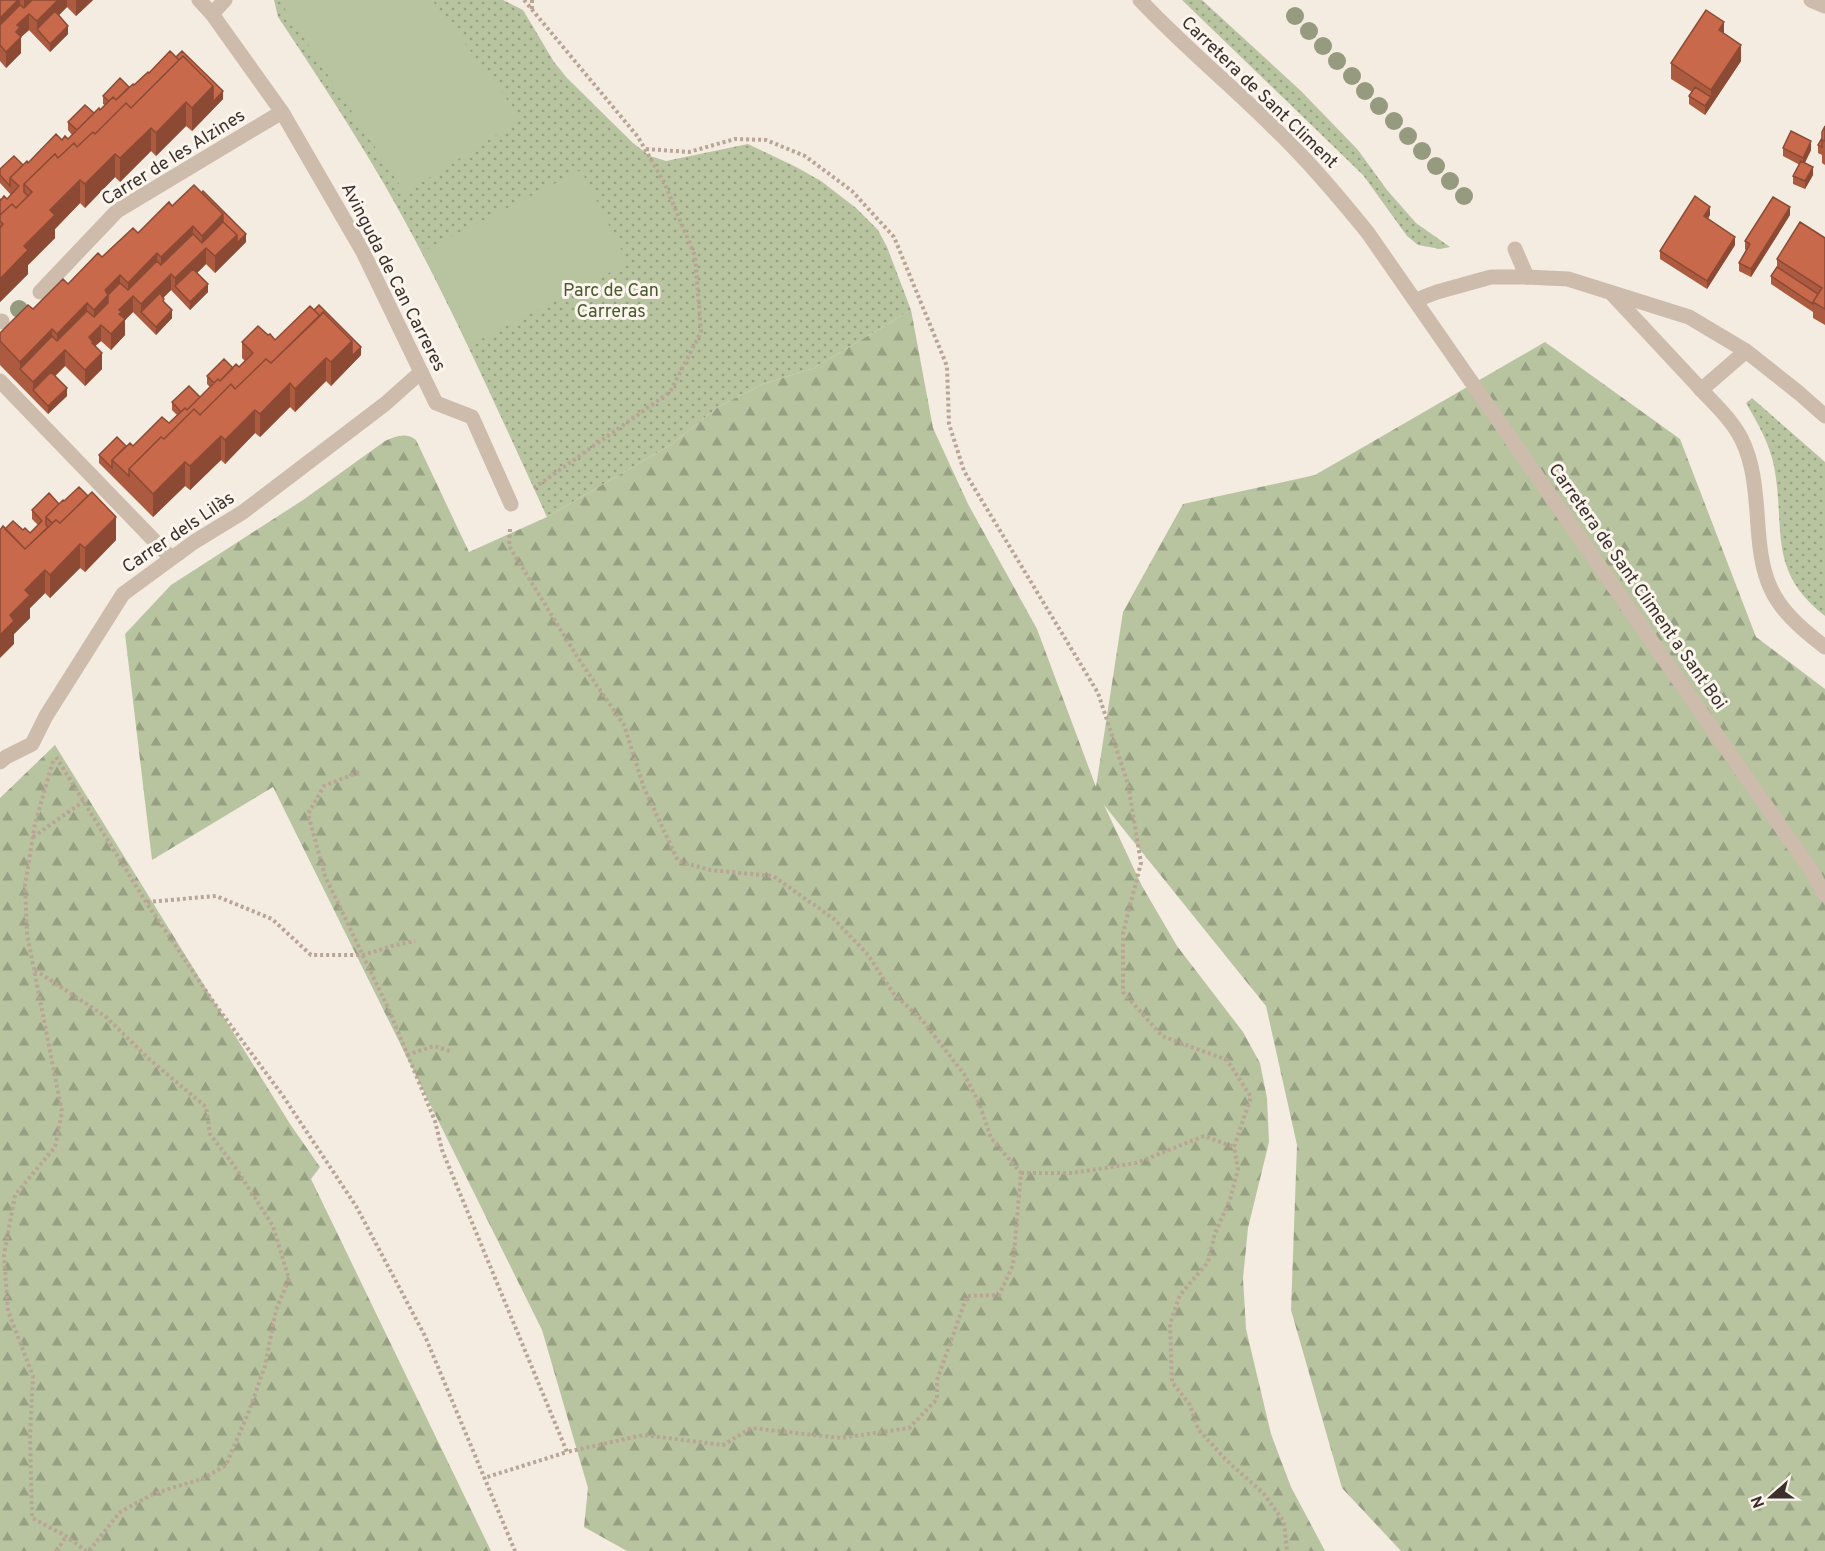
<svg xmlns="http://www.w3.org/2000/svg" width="1825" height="1551" font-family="Overpass,sans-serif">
<defs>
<pattern id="green-dots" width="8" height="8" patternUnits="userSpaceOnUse" patternTransform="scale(1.5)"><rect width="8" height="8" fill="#b8c4a0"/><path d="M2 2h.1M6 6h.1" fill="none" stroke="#97a083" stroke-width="1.8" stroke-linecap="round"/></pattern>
<pattern id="forest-firs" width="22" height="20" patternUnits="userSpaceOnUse" patternTransform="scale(1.5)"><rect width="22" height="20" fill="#b8c4a0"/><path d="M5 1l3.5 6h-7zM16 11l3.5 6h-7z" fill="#97a083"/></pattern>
</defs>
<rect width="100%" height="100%" fill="#f4ebe1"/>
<path fill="url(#green-dots)" d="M274 0H503L523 10 554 62 567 78 633 143 650 156 666 161 748 144 796 167 821 181 856 208 878 230 887 247 911 310 814 368 763 384 718 407 672 444 547 517C504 424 462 329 414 238 374 162 326 89 278 17Z
M1182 0H1202L1301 91 1358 150 1387 190 1416 223 1450 247 1440 249 1418 245 1407 236 1363 175Z
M1752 398 1825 462V616C1766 570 1786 528 1774 466 1769 442 1758 424 1746 403Z"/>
<path fill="url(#forest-firs)" d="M911 310 933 428 968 504 1037 629 1096 787 1123 612 1183 504 1315 475 1545 342 1680 439 1756 637 1825 689V1551H1401L1342 1488 1291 1310 1297 1145 1266 1006 1104 805 1142 886 1177 946 1243 1032 1260 1063 1267 1098 1269 1142 1248 1228 1243 1278 1246 1329 1271 1434 1291 1487 1325 1551H627L584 1527 588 1488 542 1330 273 787 152 860 125 634 171 585 303 500 385 441C395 436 407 432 416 440L469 552 547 517 672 444 718 407 763 384 814 368Z
M55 745 290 1124 320 1167 311 1179 491 1551H0V798Z"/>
<path fill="#b8c4a0" d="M279 0H432L522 119 405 193Z
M581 170 628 263 470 345 422 252Z"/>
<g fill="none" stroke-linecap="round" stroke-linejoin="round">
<path stroke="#b9a596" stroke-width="4" stroke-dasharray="3 3" stroke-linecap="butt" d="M524 0 638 137 664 182 695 256 701 332 670 392 534 488
M532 0V9
M646 149 689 152 735 139 766 140 805 156 852 191 894 237 947 366 949 424 964 471 1098 693 1128 784 1141 863 1123 933V992L1162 1036 1227 1060 1251 1097 1234 1147 1238 1169 1230 1200 1215 1233 1208 1262 1180 1295 1170 1324 1172 1382 1190 1405 1198 1429 1226 1460 1264 1494 1284 1522 1287 1551
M510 529 509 546 578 658 624 725 644 788 678 861 710 870 773 876 834 919 868 955 893 993 922 1020 964 1074 979 1103 991 1138 1021 1173 1013 1265 999 1295 967 1296 937 1380V1399L909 1428 841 1438 751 1428 723 1445 643 1435 567 1452
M56 757 146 902 212 1000 283 1096 356 1206 425 1336 515 1551
M53 761 35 824 25 885 27 934 62 1112 55 1147 15 1195 4 1255 8 1311 33 1376 30 1436 32 1518 66 1536 86 1551
M359 772 324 786 308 814 325 876 389 1010 435 1121 442 1150 567 1452 484 1478
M33 837 84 801
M147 902 216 896 272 919 311 955H363L395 945 415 941
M35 970 105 1016 149 1059 206 1107 210 1134 235 1167 273 1226 289 1279 276 1310 265 1366 249 1411 226 1465 204 1478 153 1494 120 1512 89 1551
M407 1055 434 1046 453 1052
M1021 1173H1072L1136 1163 1204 1136 1234 1147
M57 1551 66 1536"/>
<path stroke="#cdbbac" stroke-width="15" d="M212 14 225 0
M1515 249 1527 277"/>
<path stroke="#cdbbac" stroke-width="15" d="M421 372 436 403 472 417 511 504"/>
<path stroke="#cdbbac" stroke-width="15" d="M1811 0 1825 6
M40 292 117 211 282 112
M1612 294C1640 324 1668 354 1696 384 1712 402 1732 419 1742 440 1753 463 1755 487 1757 512 1761 581 1768 604 1825 647
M1416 300 1437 292 1491 277H1527L1568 279 1689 317 1746 351 1799 393 1825 416
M0 322 2 321
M0 381 171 558
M1701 390 1746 351
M0 762 6 757 32 744 46 716 123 594 194 542 243 512 385 404 421 372 363 252 282 112 212 14 199 0"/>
<path stroke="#cdbbac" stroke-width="15" d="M1140 0C1182 45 1230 84 1273 127 1308 160 1338 196 1368 233L1762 800 1811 870 1825 895"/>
</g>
<g fill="#969b7f">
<circle cx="1295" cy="16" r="9"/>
<circle cx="1309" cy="31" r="9"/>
<circle cx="1323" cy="46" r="9"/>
<circle cx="1337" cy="61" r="9"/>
<circle cx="1352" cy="76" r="9"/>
<circle cx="1365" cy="91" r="9"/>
<circle cx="1379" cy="106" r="9"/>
<circle cx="1394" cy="121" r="9"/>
<circle cx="1408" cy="136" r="9"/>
<circle cx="1422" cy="151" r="9"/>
<circle cx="1436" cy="166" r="9"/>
<circle cx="1450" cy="181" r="9"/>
<circle cx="1464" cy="196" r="9"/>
<circle cx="19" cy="309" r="9"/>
</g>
<path fill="#ac5a40" d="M0 0H93L76 16 67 7 59 15 68 34 50 52 29 30 21 37V53L6 68 0 61Z
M1724 33 1741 61 1705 115 1689 104V96L1692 92 1671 79V63Z
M149 73 223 99 192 131 186 126 156 156 151 151 120 182 115 177 85 208 80 203 55 229V238L28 265V274L0 302V199H7L11 195 0 183V169L23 165 28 163 62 140 68 139 72 135 68 130V122L94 113 100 110 105 105 103 104V96L134 85Z
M1825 126V165L1822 163V155L1818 153V145L1822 138Z
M1783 148 1811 150 1805 163 1813 175 1805 189 1793 184V176L1800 165 1783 156Z
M172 206 246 242 215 273 206 264 197 273 208 292 190 310 171 290 163 298 164 303 172 318 156 335 133 312 125 320V335L111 350 101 341 95 346 102 369 85 386 65 366 55 376 67 396 48 414 0 365V333L68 284 102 257 138 233Z
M1710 215 1708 219 1735 245 1707 289 1660 259V251Z
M1790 215 1751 277 1739 271V263L1746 250 1745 249V241Z
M1825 238V325L1813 318V312L1771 284V276L1777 267V259Z
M268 335 275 340 361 355 331 386 326 381 295 412 290 407 260 437 255 433 225 464 221 460 190 490 185 486 153 517 99 463V455L126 446H133L169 423 177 415 172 410V402L200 397 210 387 207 384V376L239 367 245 361 242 358V342Z
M59 504 116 540 85 572 80 568 50 598 45 593 30 608V618L14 634V644L5 529 23 530 30 533 38 525 32 519V510Z"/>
<path fill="#8c4a34" d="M18 0H20V21L0 41V18Z
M24 0H48L29 14V30L21 37V53L6 68V52L16 32 17 25 24 19Z
M58 0H67V7L41 33 37 29V21Z
M76 0H93L76 16Z
M1724 22V38L1719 30Z
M68 26V34L50 52V44Z
M1741 45V61L1705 115V106L1711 97V90Z
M213 86 223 91V99L192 131V108Z
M186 102V126L156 156V133Z
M151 128V151L120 182V158Z
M1811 141V150L1803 166V158Z
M115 154V177L85 208V184Z
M1813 167V175L1805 189V181Z
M80 180V203L55 229V238L28 265V274L0 302V279L50 210Z
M1710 207V215L1704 224V216Z
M1790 207V215L1751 277V269Z
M223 214V238L206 248V264L179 291 175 286V278L202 252V236Z
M193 226V250L161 281V257Z
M246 234V242L237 251V243Z
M237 235V251L215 273V256Z
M1735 237V245L1707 289V281Z
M157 253V277L133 296V312L125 320V335L111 350V334L119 310 128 301V283Z
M171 274V290L145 316 141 312V304Z
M120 275V299L108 319 101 326V341L93 348 89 337 94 331V310L105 290Z
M208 284V292L190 310V302Z
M87 303V327L57 357V334Z
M172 310V318L156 335V327Z
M52 329V352L20 369V362Z
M352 341 361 347V355L331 386V362Z
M65 350V366L37 394 33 390V382Z
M102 353V369L85 386V370Z
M326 358V381L295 412V389Z
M290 383V407L260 437V414Z
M67 388V396L48 414V406Z
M255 410V433L225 464V440Z
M221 436V460L190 490V466Z
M185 462V486L153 517V494Z
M116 517V540L85 572V548Z
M80 544V568L50 598V575Z
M45 570V593L30 608V618L14 634V644L0 658V635L10 615 25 590Z"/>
<path fill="#c8694b" stroke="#8c4a34" stroke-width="1.5" d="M0 0H18L0 18Z
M32 0H58L37 21 29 14 17 25 20 27 16 32 21 37 6 52 0 45V25L20 5 24 8Z
M1706 10 1724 22 1719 30 1741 45 1711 90 1671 63Z
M55 11 68 26 50 44 37 29Z
M170 51 179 60 131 108 126 103 95 134 93 132 77 147 74 143 58 158 55 154 24 184V192L28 196 16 208 12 204 0 215V199L1 200 4 196 7 199 19 186 10 178 27 161 28 163 56 134 62 140 65 136 68 139 99 108 100 110 113 97 116 100 133 84 134 85 148 72 149 73Z
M182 51 223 91 213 102V86L183 56 179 60 176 57Z
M183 56 213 86 192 108 186 102 156 133 151 128 120 158 115 154 85 184 80 180 50 210 55 215 24 246 28 250 0 279V228L3 224 0 221V215L12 204 16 208 32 192 24 184 55 154 58 158 74 143 77 147 93 132 95 134 126 103 131 108Z
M120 78 129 87 116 100 113 97 109 101 103 96Z
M1695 87 1711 97 1705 106 1689 96Z
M85 105 94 113 77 130 68 122Z
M1825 126V141L1822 140V132Z
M1791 131 1811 141 1803 158 1783 148Z
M1822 138V147L1818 145Z
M14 156 23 165 10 178V186L0 175V169Z
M1801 161 1813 167 1805 181 1793 176Z
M194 185 223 214 202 236 193 226 161 257 157 253 128 283 120 275 105 290 108 295 94 310 87 303 57 334 52 329 20 362 0 341V333L28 305 33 309 63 279 68 284 98 253 102 257 133 228 138 233 169 202 172 206Z
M203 191 246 234 237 243V235L223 222V214L202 193Z
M1695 196 1710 207 1704 216 1735 237 1707 281 1660 251Z
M1773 197 1790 207 1751 269 1739 263 1750 244 1745 241Z
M223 222 237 235 215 256 206 248 175 278 171 274 141 304 133 296 119 310 122 312 119 314 125 319 111 334 101 325 89 337 93 342 92 343 102 353 85 370 65 350 33 382 20 369 52 336 57 341 87 311 94 317 108 303V295L120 283 128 290 157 261 161 265 193 234 202 243Z
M1800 222 1825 238V309L1813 302 1822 288 1777 259Z
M1777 267 1818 294 1813 302V304L1771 276Z
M193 269 208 284 190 302 175 286Z
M160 293 164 299 163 301 172 310 156 327 141 312Z
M319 305 361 347 352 356V341L323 312 320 316 314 310Z
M310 306 320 316 271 363 266 359 235 389 231 384 200 415 194 409 164 439 161 437 129 469V476L112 460 130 443 133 446 162 417 169 423 185 408 187 410 218 379 220 381 236 364 239 367 253 353 242 342 258 326 268 335 270 334 275 340Z
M323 312 352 341 331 362 326 358 295 389 290 383 260 414 255 410 225 440 221 436 190 466 185 462 153 494 129 469 161 437 164 439 194 409 200 415 231 384 235 389 266 359 271 363Z
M224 359 233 368 220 381 218 379 214 383 207 376Z
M51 372 67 388 48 406 33 390Z
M189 386 200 397 187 410 185 408 181 412 172 402Z
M117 437 126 446 112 460V468L99 455Z
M79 487 88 496 60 523 56 520 52 523 46 517 63 500 64 501Z
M92 492 116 517 85 548 80 544 50 575 45 570 25 590 30 595 10 615 14 621 0 635V530L3 526 25 549 56 520 60 523Z
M49 493 59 504 46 517V525L48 527 25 549 5 529 13 521 23 530 25 528 30 533 42 521 32 510Z"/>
<g text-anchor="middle" stroke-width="6" stroke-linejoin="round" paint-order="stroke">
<g font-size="18" fill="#3b302b" stroke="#fbf5ee">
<text transform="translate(1260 92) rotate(44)" y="6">Carretera de Sant Climent</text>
<text transform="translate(173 157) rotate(-32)" y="6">Carrer de les Alzines</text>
<text transform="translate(394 277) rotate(63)" y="6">Avinguda de Can Carreres</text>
<text transform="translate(178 532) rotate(-34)" y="6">Carrer dels Lilàs</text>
<text transform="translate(1638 586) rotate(55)" y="6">Carretera de Sant Climent a Sant Boi</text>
</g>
<g font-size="18" fill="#4a5a2e" stroke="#fbf5ee">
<text x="611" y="296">Parc de Can<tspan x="611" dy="21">Carreras</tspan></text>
</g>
</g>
<g transform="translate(1771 1497) rotate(249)" stroke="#fbf5ee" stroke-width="4.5" paint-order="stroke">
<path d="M0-4.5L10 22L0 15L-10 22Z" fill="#3b302b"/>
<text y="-9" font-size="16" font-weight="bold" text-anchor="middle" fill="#3b302b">N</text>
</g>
</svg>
